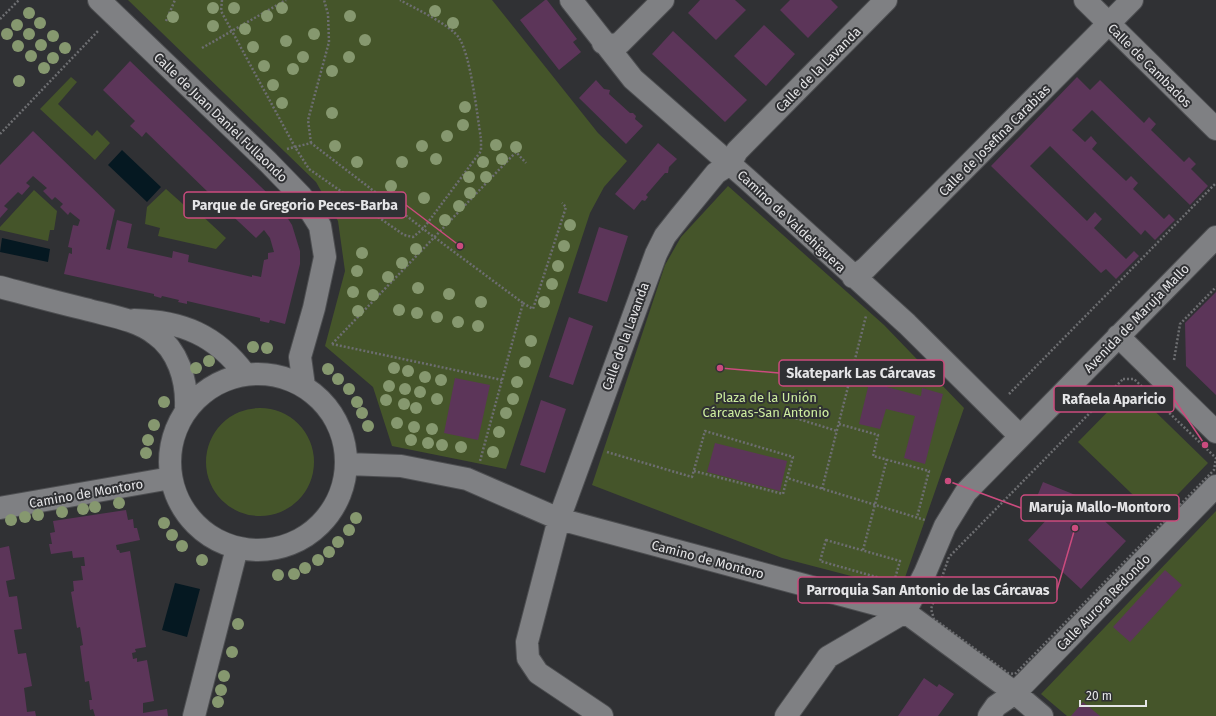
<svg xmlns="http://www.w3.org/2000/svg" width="1216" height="716" font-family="'Fira Sans',sans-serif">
<rect width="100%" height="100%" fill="#303134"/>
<path fill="#45552a" d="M128 0H492L598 133 627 161 604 187 590 213 506 469 392 446 373 387 325 346 345 271 338 221 316 182Z
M71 77 77 82 58 104 92 136 97 130 110 143 95 160 40 109Z
M728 186 884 325 964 408 901 589 782 558 592 485 665 265 681 237Z
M166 189 184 205 196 210 226 238 216 249 158 236 160 228 145 224 147 207Z
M34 190 57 211 54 230H50L48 241 0 230V227Z
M1131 388 1208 463 1156 517 1078 442Z
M206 462a54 54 0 1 1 108 0a54 54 0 1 1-108 0Z
M1216 511V716H1067L1041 694Z"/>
<path fill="#051821" d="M122 150 161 187 147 202 108 165Z
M2 238 50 249 48 262 0 252Z
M175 583 200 589 187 637 162 630Z"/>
<path fill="#5c3559" d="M545 0H547L577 39 573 42 581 52 559 70 520 20Z
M700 0H735L746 10 716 40 688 13Z
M790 0H831L838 7 808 38 780 10Z
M764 25 795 54 766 86 734 56Z
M673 31 747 100 725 122 652 54Z
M130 61 284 209 283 211 292 225 300 251V264L285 324 270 320 269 323 260 321V318L187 301V304L178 302 179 300 162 296 161 298 154 296V294L64 274 69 253 72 254V248L68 247 73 225 78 226 80 220 70 212 68 215 60 207 63 204 55 197 52 200 43 191 47 188 33 176 26 183 30 186 22 195 18 192 4 206 8 209 0 218V165L33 131 115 210 106 249 110 250 117 220 132 224 127 248 172 258 173 251 189 255 188 262 252 277V275L261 277 264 260 268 259V253L274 252 270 238 264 230 256 238 223 207 219 211 207 200 211 195 146 132 142 137 130 126 135 121 103 90Z
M1077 77 1090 90 1100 80 1144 123 1149 117 1156 124 1151 130 1184 162 1189 157 1196 164 1191 169 1208 186 1190 205 1092 110 1072 130 1085 142 1091 136 1097 143 1092 149 1126 181 1131 176 1138 183 1133 189 1164 219 1169 214 1175 220 1155 240 1145 230 1141 235 1050 146 1030 166 1087 221 1095 212 1102 219 1094 228 1126 259 1134 251 1139 256 1116 279 1106 269 1101 273 991 166Z
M596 80 604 89 610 90 609 94 630 113H633L636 116 635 119 643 126 626 144 579 98Z
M658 143 677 159 669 167 668 173H665L646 195 648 197 645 201 642 200 634 210 615 194Z
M599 227 628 236 607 302 578 293Z
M1216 292V395L1186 366 1185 323Z
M569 317 593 326 573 385 549 377Z
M871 375 888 379 887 387 921 396 922 388 943 394 925 464 904 458 915 416 886 409 880 429 859 424Z
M455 378 490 385 478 440 444 433Z
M541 400 566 409 545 473 520 465Z
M715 443 787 461 780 491 707 472Z
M1043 482 1078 496 1126 541 1081 589 1028 540 1049 517 1034 504Z
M126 510 128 520 133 519 134 528H137L140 540 116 545 117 550H119L120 553 130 551 146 647 135 649 136 652 132 653 133 659 137 658V662L147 660 154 701 143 703V713L167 709 168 716H95L93 709 90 710 89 700H92L89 681 85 682 80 646 83 645 80 627 77 628 71 592 74 591 73 581 83 580 81 566H85L84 557 73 558 72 551 51 554 49 544H52L50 533 55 532 53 521Z
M9 546 15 579 6 581 9 597 17 596 22 629 14 630 18 654 26 653 32 686 24 688 27 712 35 711 36 716H0V548Z
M1165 570 1182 585 1130 642 1113 627Z
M924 678 937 687 939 684 954 694 938 716H898Z
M1083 702 1100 716H1071Z"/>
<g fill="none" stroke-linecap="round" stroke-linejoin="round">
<g stroke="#4d4e51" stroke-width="24">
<path id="street" d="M99 0 268 162 301 196 320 226 325 257 314 308 300 357 304 386
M571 0 633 79 747 179 907 324 1020 436
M1085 0 1216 129
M603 43 613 45 620 43 663 0
M853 277 866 268 1132 0
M0 287C30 295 59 303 89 310 111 316 137 320 155 334 178 350 187 380 186 407
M134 320C182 321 216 335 245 374
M1118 336 1216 432
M170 462a88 88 0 1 1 176 0a88 88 0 1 1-176 0Z
M347 464 401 466 467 479 559 519 905 612 1015 693 1042 716
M0 508 171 478
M905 612 925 573 945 526 966 492 1216 237
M194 716 237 548
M602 716 538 673 528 658 527 642 559 519 656 254 665 236 680 217 716 173 730 164 737 151 886 0
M786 716 828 657 905 612
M989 716 996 706 1015 693 1216 486"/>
</g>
<path stroke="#6d6e71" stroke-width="2.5" stroke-dasharray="2 2" stroke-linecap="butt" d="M222 0 221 11 295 147 309 169 404 235 413 237 423 229 481 151V139C477 115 471 56 459 38 451 25 414 8 400 0
M0 19 19 0
M166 21 175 0
M202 48 286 0
M0 134 98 31
M311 143 308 120 329 42 328 14 324 0
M287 149 311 143 434 237 523 303 480 461
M523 303 533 309 566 207 562 203
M332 344 516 152 526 163
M332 344 502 380
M1174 360 1180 324 1216 287
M1123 379H1134L1216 458 1214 470 1015 674 1008 673 934 619 931 609 949 557Z
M1009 394 1216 183
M792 417 837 431
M839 424 878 435 873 456 929 471 917 517
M607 452 692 477 705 431 793 457 787 478 925 520
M694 471 783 494 787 478
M822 489 866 316
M826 540 900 561 894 582 820 561Z
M863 550 887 459"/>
<use href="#street" stroke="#7f8083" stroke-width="22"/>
</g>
<g fill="#86986f">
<circle cx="213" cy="8" r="6"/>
<circle cx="234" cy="8" r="6"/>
<circle cx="282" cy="8" r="6"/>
<circle cx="435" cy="11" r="6"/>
<circle cx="29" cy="13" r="6"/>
<circle cx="267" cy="16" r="6"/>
<circle cx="350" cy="16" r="6"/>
<circle cx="173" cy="17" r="6"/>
<circle cx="40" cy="23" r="6"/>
<circle cx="453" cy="23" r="6"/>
<circle cx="17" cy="25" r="6"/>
<circle cx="213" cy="26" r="6"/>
<circle cx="245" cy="29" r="6"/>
<circle cx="7" cy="34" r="6"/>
<circle cx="29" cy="34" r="6"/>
<circle cx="314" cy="34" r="6"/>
<circle cx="53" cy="36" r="6"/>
<circle cx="365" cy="40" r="6"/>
<circle cx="286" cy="41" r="6"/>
<circle cx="41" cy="45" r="6"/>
<circle cx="18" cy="46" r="6"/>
<circle cx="253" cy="47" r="6"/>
<circle cx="65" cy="48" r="6"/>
<circle cx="31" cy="56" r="6"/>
<circle cx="303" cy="57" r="6"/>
<circle cx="349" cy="57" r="6"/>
<circle cx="53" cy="58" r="6"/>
<circle cx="264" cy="66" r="6"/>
<circle cx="44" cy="68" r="6"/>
<circle cx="293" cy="69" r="6"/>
<circle cx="332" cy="71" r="6"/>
<circle cx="19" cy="81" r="6"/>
<circle cx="273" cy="85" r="6"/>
<circle cx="282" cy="103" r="6"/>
<circle cx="465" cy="107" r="6"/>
<circle cx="332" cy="113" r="6"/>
<circle cx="463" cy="125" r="6"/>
<circle cx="447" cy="136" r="6"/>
<circle cx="496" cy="145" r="6"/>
<circle cx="335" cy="146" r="6"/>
<circle cx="422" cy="146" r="6"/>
<circle cx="516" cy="147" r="6"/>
<circle cx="436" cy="159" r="6"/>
<circle cx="502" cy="159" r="6"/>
<circle cx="357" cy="162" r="6"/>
<circle cx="402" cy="162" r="6"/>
<circle cx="483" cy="162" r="6"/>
<circle cx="469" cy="177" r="6"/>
<circle cx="486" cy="177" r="6"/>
<circle cx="391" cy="186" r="6"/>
<circle cx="470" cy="193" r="6"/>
<circle cx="424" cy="198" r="6"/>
<circle cx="459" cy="206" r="6"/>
<circle cx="445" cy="220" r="6"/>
<circle cx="570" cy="225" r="6"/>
<circle cx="564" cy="246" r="6"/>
<circle cx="416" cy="249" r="6"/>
<circle cx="362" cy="253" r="6"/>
<circle cx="402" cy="263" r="6"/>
<circle cx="558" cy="266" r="6"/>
<circle cx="357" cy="271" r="6"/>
<circle cx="388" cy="277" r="6"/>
<circle cx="552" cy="284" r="6"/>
<circle cx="418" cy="288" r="6"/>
<circle cx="353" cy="292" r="6"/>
<circle cx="449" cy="294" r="6"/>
<circle cx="373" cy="295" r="6"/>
<circle cx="481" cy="302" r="6"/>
<circle cx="544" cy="302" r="6"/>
<circle cx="399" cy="310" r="6"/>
<circle cx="358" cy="311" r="6"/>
<circle cx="417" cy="313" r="6"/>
<circle cx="437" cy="317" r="6"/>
<circle cx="458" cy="322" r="6"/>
<circle cx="478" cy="326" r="6"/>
<circle cx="531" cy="341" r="6"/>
<circle cx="253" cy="347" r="6"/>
<circle cx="267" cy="348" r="6"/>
<circle cx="209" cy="361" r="6"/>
<circle cx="525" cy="362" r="6"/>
<circle cx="196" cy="368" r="6"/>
<circle cx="394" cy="368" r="6"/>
<circle cx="328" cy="369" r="6"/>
<circle cx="408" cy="371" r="6"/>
<circle cx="425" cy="377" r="6"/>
<circle cx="338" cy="379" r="6"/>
<circle cx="441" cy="380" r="6"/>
<circle cx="517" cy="382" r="6"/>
<circle cx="389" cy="386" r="6"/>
<circle cx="349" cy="389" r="6"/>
<circle cx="405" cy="389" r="6"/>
<circle cx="420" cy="392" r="6"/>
<circle cx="437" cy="399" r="6"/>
<circle cx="513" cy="399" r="6"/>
<circle cx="386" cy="400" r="6"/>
<circle cx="164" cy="402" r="6"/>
<circle cx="357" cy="402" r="6"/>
<circle cx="404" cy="404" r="6"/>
<circle cx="416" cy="408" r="6"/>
<circle cx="362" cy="413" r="6"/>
<circle cx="506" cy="413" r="6"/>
<circle cx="397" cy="423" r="6"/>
<circle cx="154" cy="425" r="6"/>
<circle cx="368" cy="426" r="6"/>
<circle cx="414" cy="427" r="6"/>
<circle cx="432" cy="429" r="6"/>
<circle cx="499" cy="432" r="6"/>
<circle cx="148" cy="440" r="6"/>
<circle cx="411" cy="440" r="6"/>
<circle cx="428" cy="443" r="6"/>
<circle cx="442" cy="445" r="6"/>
<circle cx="461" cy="447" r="6"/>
<circle cx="493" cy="452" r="6"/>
<circle cx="146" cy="453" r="6"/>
<circle cx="119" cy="503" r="6"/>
<circle cx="95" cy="507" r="6"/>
<circle cx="83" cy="509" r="6"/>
<circle cx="62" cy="512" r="6"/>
<circle cx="38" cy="515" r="6"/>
<circle cx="25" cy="517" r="6"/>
<circle cx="356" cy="518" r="6"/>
<circle cx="11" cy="520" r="6"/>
<circle cx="164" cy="523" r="6"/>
<circle cx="349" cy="530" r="6"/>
<circle cx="172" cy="535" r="6"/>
<circle cx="338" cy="542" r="6"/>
<circle cx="182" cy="546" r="6"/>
<circle cx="329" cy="552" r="6"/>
<circle cx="202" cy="560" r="6"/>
<circle cx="318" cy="560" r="6"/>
<circle cx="305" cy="568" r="6"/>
<circle cx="294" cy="574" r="6"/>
<circle cx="278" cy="575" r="6"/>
<circle cx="238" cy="624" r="6"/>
<circle cx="232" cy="652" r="6"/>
<circle cx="224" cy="676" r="6"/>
<circle cx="221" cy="690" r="6"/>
<circle cx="218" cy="702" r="6"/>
</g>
<g text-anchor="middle" stroke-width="4" stroke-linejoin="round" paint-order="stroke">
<g font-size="13" fill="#e5e5e7" stroke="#303134">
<text transform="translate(1150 65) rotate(45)" y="5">Calle de Cambados</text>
<text transform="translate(818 69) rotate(-45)" y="5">Calle de la Lavanda</text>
<text transform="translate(221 117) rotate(44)" y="5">Calle de Juan Daniel Fullaondo</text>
<text transform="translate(994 140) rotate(-45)" y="5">Calle de Josefina Carabias</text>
<text transform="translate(792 221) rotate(43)" y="5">Camino de Valdehiguera</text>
<text transform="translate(1136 318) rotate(-46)" y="5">Avenida de Maruja Mallo</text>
<text transform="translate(625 336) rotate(-70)" y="5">Calle de la Lavanda</text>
<text transform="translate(86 493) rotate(-10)" y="5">Camino de Montoro</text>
<text transform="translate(708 559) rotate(15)" y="5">Camino de Montoro</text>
<text transform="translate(1103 602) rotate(-46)" y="5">Calle Aurora Redondo</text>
</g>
<g font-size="13" fill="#cded9f" stroke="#303134">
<text x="766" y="402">Plaza de la Unión<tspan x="766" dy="15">Cárcavas-San Antonio</tspan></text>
</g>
</g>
<path fill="none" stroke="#cb4b7e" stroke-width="1.5" d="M460 246L406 205M720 368L779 373M1205 445L1174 399M948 481L1021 508M1075 528L1057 590"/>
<g fill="#cb4b7e" stroke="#303134" stroke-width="1.5">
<circle cx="460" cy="246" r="4"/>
<circle cx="720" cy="368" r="4"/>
<circle cx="1205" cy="445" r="4"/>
<circle cx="948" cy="481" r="4"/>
<circle cx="1075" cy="528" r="4"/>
</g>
<g fill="#303134" stroke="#cb4b7e" stroke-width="1.5">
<rect x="184" y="192" width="222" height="26" rx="4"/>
<rect x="779" y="360" width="165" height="26" rx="4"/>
<rect x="1054" y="386" width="120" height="26" rx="4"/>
<rect x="1021" y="495" width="158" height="26" rx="4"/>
<rect x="798" y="577" width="259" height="26" rx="4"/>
</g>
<g font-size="14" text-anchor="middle" font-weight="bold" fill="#e5e5e7">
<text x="295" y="210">Parque de Gregorio Peces-Barba</text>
<text x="861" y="378">Skatepark Las Cárcavas</text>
<text x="1114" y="404">Rafaela Aparicio</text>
<text x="1100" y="512">Maruja Mallo-Montoro</text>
<text x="928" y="595">Parroquia San Antonio de las Cárcavas</text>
</g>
<path d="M1080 700v6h66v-6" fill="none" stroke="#e5e5e7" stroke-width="2"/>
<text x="1086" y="700" font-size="12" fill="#e5e5e7" stroke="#303134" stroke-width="3" paint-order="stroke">20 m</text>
</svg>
